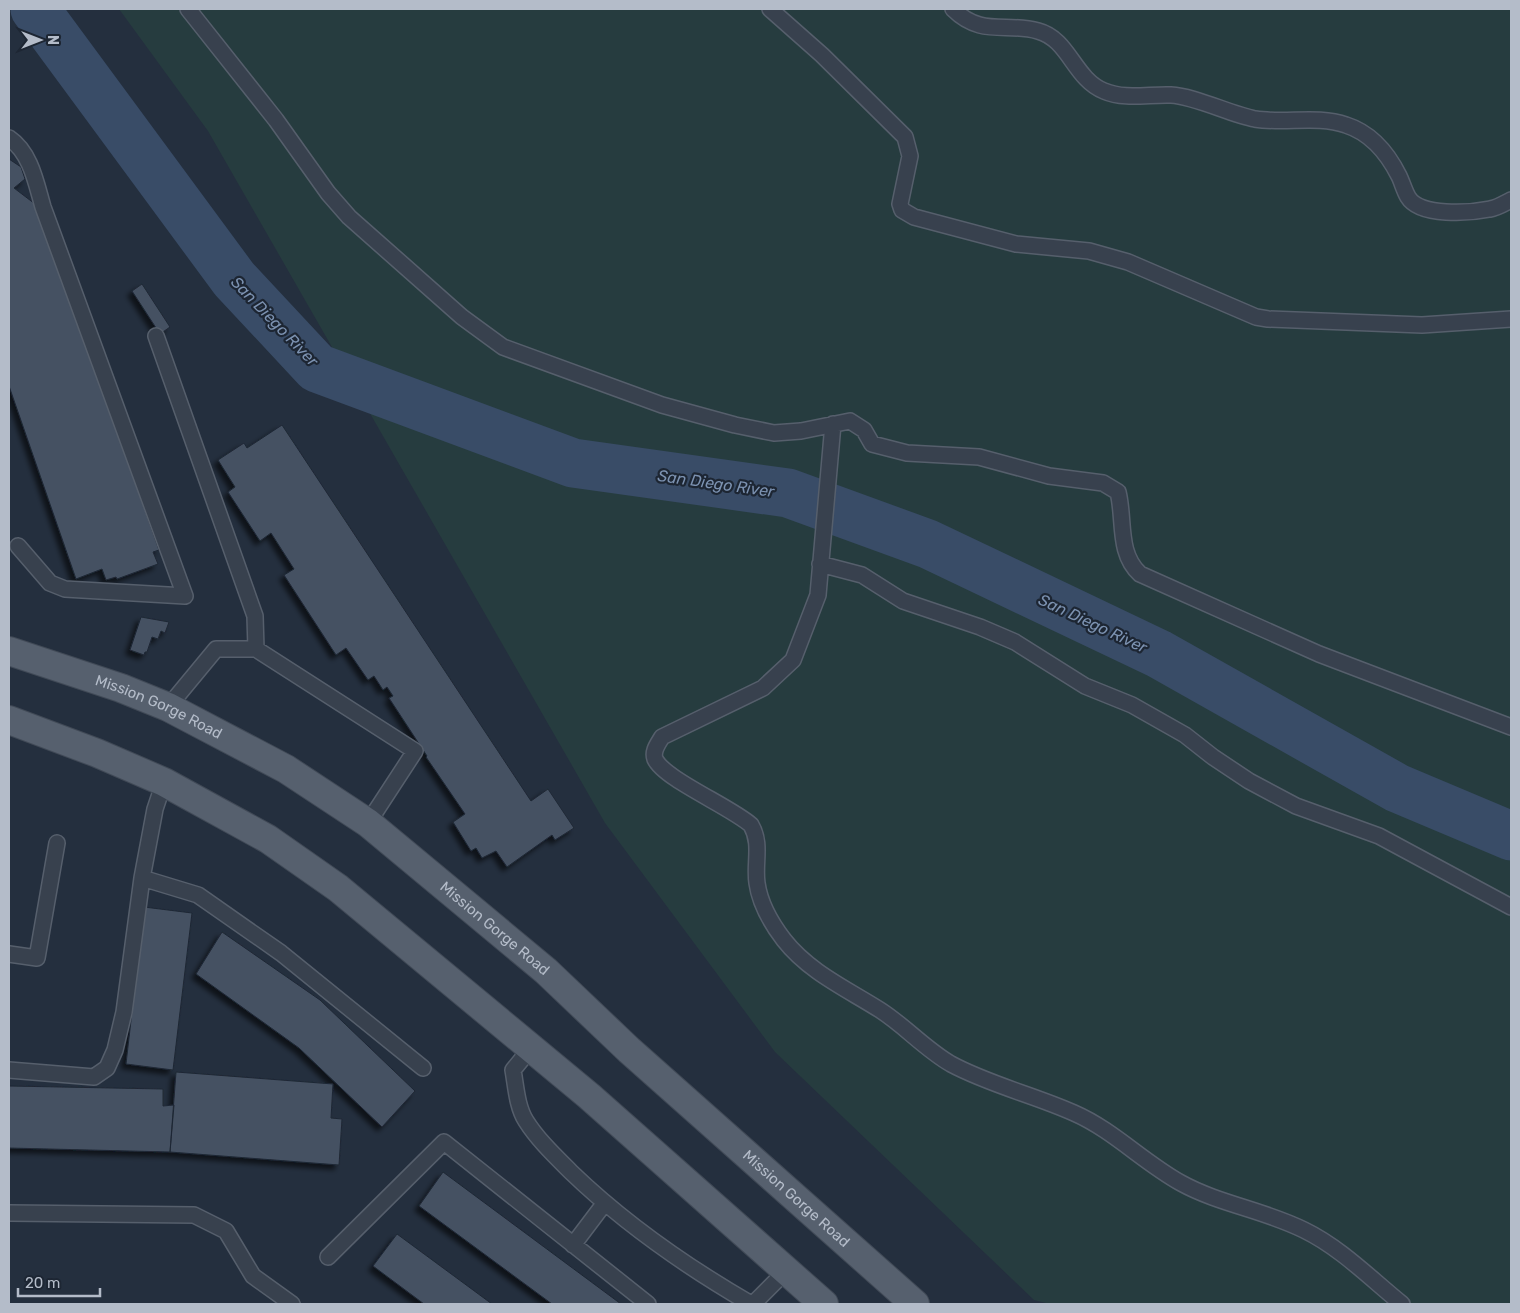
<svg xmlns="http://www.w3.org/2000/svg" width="1520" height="1313" font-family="Rubik,sans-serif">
<defs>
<filter id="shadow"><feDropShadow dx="-4.5" dy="4.5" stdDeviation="2.5" flood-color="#0009"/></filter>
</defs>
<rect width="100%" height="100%" fill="#242f3e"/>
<path fill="#263c3f" d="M119 9H1511V1304H1050L1034 1300 775 1052 605 823 208 131Z"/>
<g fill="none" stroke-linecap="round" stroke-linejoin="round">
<path stroke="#394c67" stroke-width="49" d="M35 9 234 279 317 368 573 463 788 493 928 544 1159 654 1397 788 1511 836"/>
</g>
<path fill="#455162" stroke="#1f2835" filter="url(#shadow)" d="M9 159 21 167 25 179 14 188 39 207 159 550 153 552 158 564 117 579 116 577 106 580 102 569 76 579 9 386Z
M142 284 170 327 160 334 132 291Z
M282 425 531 801 548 789 574 828 555 840 552 835 507 867 496 851 482 858 476 848 471 851 453 822 465 814 426 757 427 756 389 698 393 696 387 687 383 690 374 676 368 680 346 648 336 655 284 575 294 569 271 533 260 541 228 492 235 487 218 460 244 443 247 448Z
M141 617 169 622 165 633 161 631 158 639 152 637 147 652H145L144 655 130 650Z
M144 907 192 913 173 1070 126 1064Z
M222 932 320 1000 415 1091 382 1127 299 1048 196 974Z
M176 1072 333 1084 331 1118 342 1119 339 1165 170 1152Z
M9 1086 163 1089V1106L174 1105 170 1152 9 1148Z
M443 1172 621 1304H552L419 1206Z
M397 1234 492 1304H424L373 1266Z"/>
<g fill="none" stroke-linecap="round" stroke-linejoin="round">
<g stroke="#565f6c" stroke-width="18">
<path id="service" d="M188 9 276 120 328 193 349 217 462 317 503 347 662 405 735 425 774 433 801 431 850 421 864 430 872 444 907 453 979 457 1049 476 1103 483 1118 492C1125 520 1117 553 1140 574L1319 654 1511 727
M770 9 822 55 905 137 910 156 900 204 902 210 914 217 1016 244 1089 251 1128 262 1256 317 1268 319 1422 325 1511 319
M953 9C981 37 1006 22 1038 31 1069 39 1074 79 1104 91 1125 100 1149 94 1171 95 1194 96 1230 114 1255 119 1285 124 1317 115 1346 125 1371 133 1387 152 1399 176 1402 182 1404 190 1408 197 1420 217 1470 213 1490 209 1497 208 1505 203 1511 200
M9 138C31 153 36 183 43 207L185 596 65 589 50 583 18 546
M156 336 255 616 256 649
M833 424 818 595 793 660 763 688 662 737C658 744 652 751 655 759 664 779 731 807 751 825 762 844 754 863 757 883 760 905 771 923 784 940 809 972 847 989 880 1010 905 1026 925 1049 951 1064 990 1085 1034 1095 1074 1113 1113 1130 1143 1162 1181 1183 1219 1204 1264 1210 1304 1230 1341 1248 1371 1279 1402 1304
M820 564 862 575 903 601 980 627 1015 642 1085 686 1132 705 1185 735 1213 757 1249 781 1296 806 1379 836 1511 907
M168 707 216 649H256L415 751 368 823
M142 878 198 895 281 953 423 1068
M9 954 37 958 57 843
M531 1048 513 1070C516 1087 517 1107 526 1121 538 1140 555 1156 571 1172 625 1224 687 1267 751 1304
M9 1070 94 1077 107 1068 115 1050 124 1012 142 878 155 809 164 782
M9 1213 194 1215 226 1231 253 1276 292 1304
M573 1245 604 1204
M328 1257 444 1142 648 1304
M753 1304 786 1271"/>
</g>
<g stroke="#414a57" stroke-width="30">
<g id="primary">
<path id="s1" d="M9 651 121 688 168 707 286 769 368 823 546 971 629 1050 915 1304"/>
<path d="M9 720 97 753 164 782 268 839 338 888 589 1096 824 1304"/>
</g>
</g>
<use href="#service" stroke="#38414e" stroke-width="15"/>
<use href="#primary" stroke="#56606e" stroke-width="28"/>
</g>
<g text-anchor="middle" stroke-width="4.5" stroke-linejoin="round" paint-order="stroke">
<g font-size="15" fill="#b4bcc9" stroke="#1d2633">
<text dy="5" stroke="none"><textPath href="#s1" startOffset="160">Mission Gorge Road</textPath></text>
<text dy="5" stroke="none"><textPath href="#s1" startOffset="565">Mission Gorge Road</textPath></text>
<text dy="5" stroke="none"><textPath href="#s1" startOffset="970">Mission Gorge Road</textPath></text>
</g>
<g font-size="16" font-style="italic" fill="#7c92b1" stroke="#1d2633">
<text transform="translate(275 321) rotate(46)" y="6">San Diego River</text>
<text transform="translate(716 483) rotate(8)" y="6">San Diego River</text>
<text transform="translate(1093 623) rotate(25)" y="6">San Diego River</text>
</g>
</g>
<rect width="1520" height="1313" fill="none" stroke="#b4bcc9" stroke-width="20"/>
<g transform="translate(40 40) rotate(90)" stroke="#1d2633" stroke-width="4" paint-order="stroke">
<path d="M0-4L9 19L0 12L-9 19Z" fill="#b4bcc9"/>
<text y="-8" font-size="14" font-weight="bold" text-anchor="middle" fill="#b4bcc9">N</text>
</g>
<path d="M18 1288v8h82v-8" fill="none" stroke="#b4bcc9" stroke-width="2.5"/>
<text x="25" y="1288" font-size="15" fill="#b4bcc9" stroke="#1d2633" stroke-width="4" paint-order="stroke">20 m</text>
</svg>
